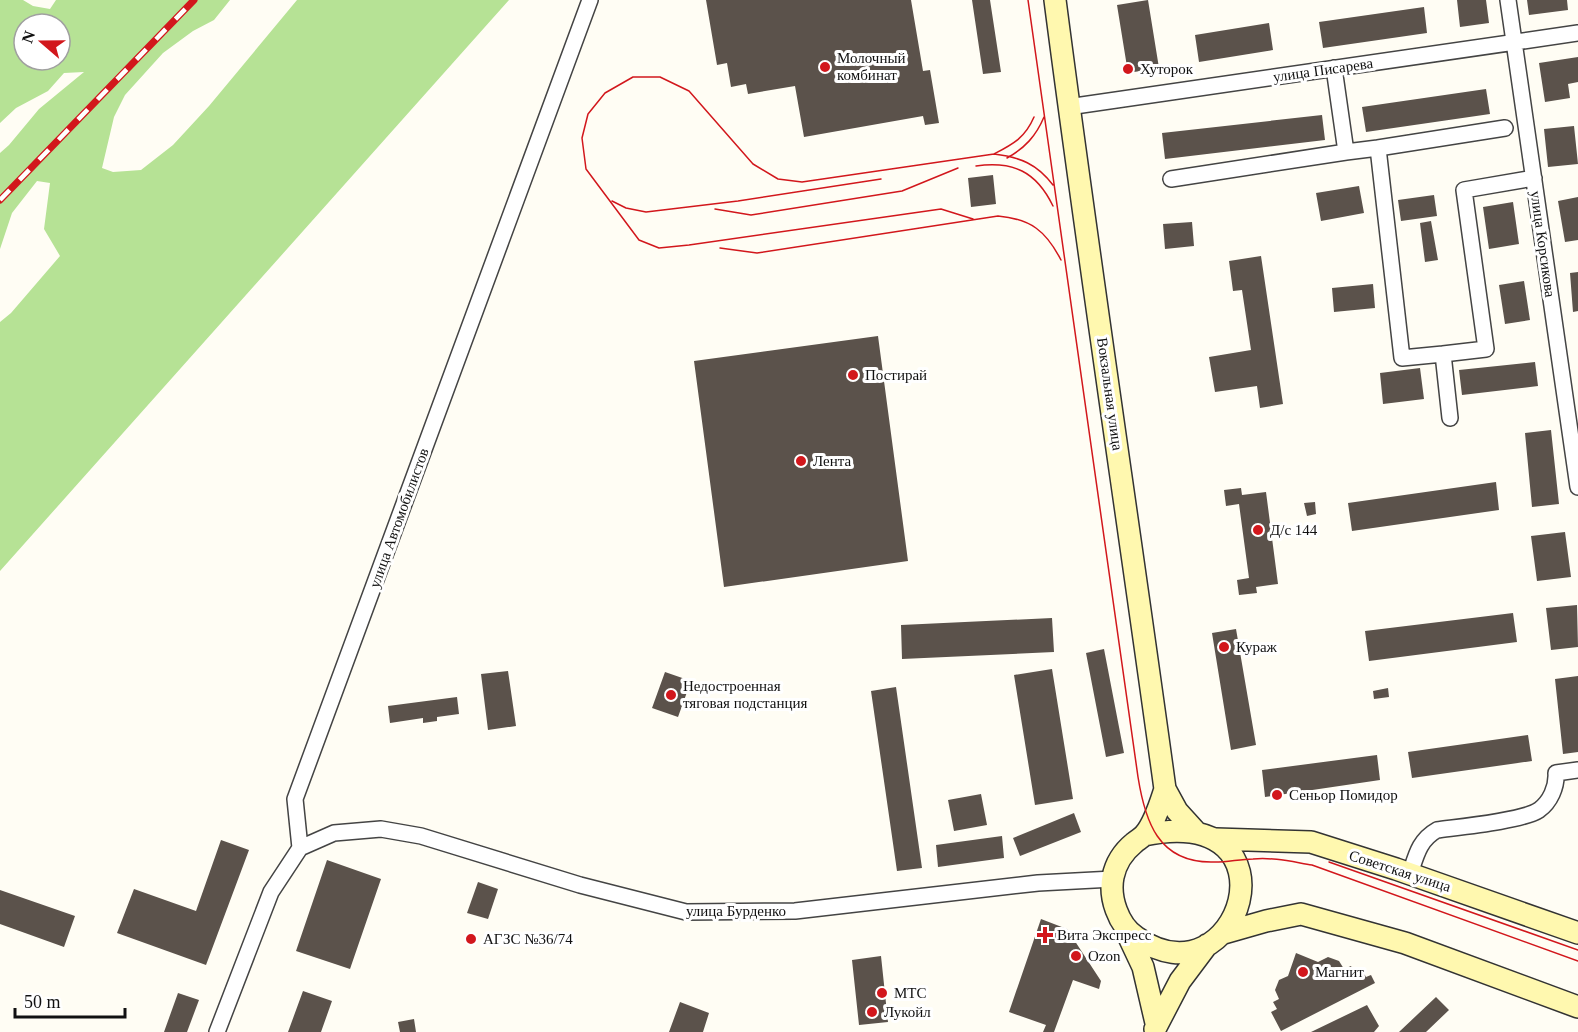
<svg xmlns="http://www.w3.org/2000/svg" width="1578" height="1032" font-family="Georgia,serif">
<rect width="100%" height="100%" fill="#fffdf4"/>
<path fill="#b6e295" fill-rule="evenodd" d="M0 0H23L33 6 50 9 56 0H230L214 20 193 31 163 53 125 95 114 117 102 168 113 172 141 170 173 145 209 106 297 0H509L0 571V322L11 313 60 256 44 229 50 183 37 181 12 213 0 249V153L9 145 39 109 84 72 64 73 48 91 16 108 0 123ZM24 24H60V60H24Z"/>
<path fill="#5b524b" d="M706 0H911L923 71 930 70 939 123 925 125 923 116 804 137 795 86 748 94 746 84 731 87 727 63 717 65Z
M972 0H990L1001 72 983 74Z
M1148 0 1159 68 1128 73 1117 5Z
M1457 0H1486L1489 23 1460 27Z
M1527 0H1567L1568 10 1529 15Z
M1424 7 1427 33 1323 48 1319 22Z
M1269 23 1273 50 1199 62 1195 35Z
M1578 57V82L1568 84 1570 98 1545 102 1539 63Z
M1486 89 1490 114 1366 132 1362 107Z
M1322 115 1325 140 1165 159 1162 133Z
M1574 126 1578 164 1548 167 1544 129Z
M993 175 996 204 971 207 968 178Z
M1359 186 1364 213 1321 221 1316 193Z
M1434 195 1437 216 1401 221 1398 200Z
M1578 197V240L1565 242 1558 201Z
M1513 202 1519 244 1489 249 1483 207Z
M1431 221 1438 260 1425 262 1420 223Z
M1192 222 1194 246 1165 249 1163 224Z
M1261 256 1283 404 1260 408 1257 386 1215 392 1209 357 1251 350 1242 290 1233 291 1229 261Z
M1578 272V311L1573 312 1570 273Z
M1524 281 1530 320 1505 324 1499 285Z
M1373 284 1375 308 1334 312 1332 288Z
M878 336 908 561 724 587 694 361Z
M1535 362 1538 386 1462 395 1459 370Z
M1420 368 1424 399 1383 404 1380 373Z
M1551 430 1559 504 1532 507 1525 433Z
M1496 482 1499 510 1352 531 1348 503Z
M1241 488 1242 495 1266 492 1278 584 1256 587 1257 593 1239 595 1237 580 1249 578 1239 504 1226 506 1224 490Z
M1315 502 1316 514 1307 516 1304 503Z
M1565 532 1571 577 1537 581 1531 536Z
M1577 605 1578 647 1551 650 1546 608Z
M1513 613 1517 642 1369 661 1365 631Z
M1052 618 1054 652 902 659 901 625Z
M1236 629 1256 745 1231 750 1212 633Z
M1104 649 1124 753 1106 757 1086 653Z
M1052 669 1073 799 1035 805 1014 675Z
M508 671 516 726 488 730 481 674Z
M665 672 691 681 678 717 652 708Z
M1578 676V752L1563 754 1555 679Z
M896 687 922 868 897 871 871 691Z
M1388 688 1389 697 1374 699 1373 691Z
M457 697 459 714 437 717V721L423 723V718L390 723 388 706Z
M1528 735 1532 761 1412 778 1408 752Z
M1377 755 1380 780 1265 797 1262 770Z
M981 794 987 825 954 831 948 800Z
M1074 813 1081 832 1020 856 1013 838Z
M1002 836 1004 858 938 867 936 845Z
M221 840 249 850 206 965 117 933 134 889 196 911Z
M327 860 381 879 350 969 296 951Z
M478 882 498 889 488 919 467 913Z
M0 890 75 916 64 947 0 924Z
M1041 919 1067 929 1101 981 1099 989 1073 980 1054 1032H1043L1046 1025 1009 1012Z
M1296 953 1318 962 1328 957 1339 961 1344 969 1351 966 1354 973 1362 970 1366 977 1371 975 1375 983 1281 1031 1271 1012 1277 1009 1273 1002 1279 999 1275 990 1279 980 1288 976Z
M881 956 888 1022 859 1025 852 960Z
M303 991 332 1001 321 1032H288Z
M178 993 199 1000 187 1032H164Z
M1436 997 1449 1010 1426 1032H1399Z
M680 1002 709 1013 703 1032H669Z
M1367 1005 1379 1026 1374 1032H1311Z
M414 1019 416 1032H400L398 1022Z"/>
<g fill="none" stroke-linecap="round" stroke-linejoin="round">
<g stroke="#444" stroke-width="18">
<path id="street" d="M1508 0 1578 487
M1334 68 1346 152 1378 148 1402 358 1443 354 1450 418
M1068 107 1578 33
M1378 148 1505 128
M1171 179 1346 152
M1443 354 1486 349 1464 190 1534 178
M300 848 334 833 381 829 421 836 580 885 686 912 795 911 1038 883 1113 879
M1410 874C1416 856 1419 840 1437 830 1459 827 1523 821 1539 810 1550 802 1557 787 1556 773L1578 770
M217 1032 271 892 300 848 295 799 590 0"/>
</g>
<g stroke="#333" stroke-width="24">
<path id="secondary" d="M1055 0C1089 263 1129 526 1165 789L1177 811 1197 833
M1144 835C1305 802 1239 1010 1136 937 1118 925 1109 897 1113 877 1116 862 1123 852 1134 843 1137 840 1142 838 1145 834 1155 822 1160 804 1165 789
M1216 839 1311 842 1396 869 1578 933
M1127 933 1143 967 1156 1023
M1224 933 1266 921 1301 914 1405 943 1578 1007
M1155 1029 1180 981 1207 945"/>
</g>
<use href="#street" stroke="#fff" stroke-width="15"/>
<use href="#secondary" stroke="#fff8af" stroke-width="21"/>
<path stroke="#d2171c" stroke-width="1.5" d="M1028 0 1138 777C1145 821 1158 862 1211 862 1225 863 1239 859 1253 859 1273 857 1293 862 1312 865L1578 961
M994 154C1013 144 1025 138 1034 117
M1007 158C1025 148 1036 136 1044 117
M976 166C1013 161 1036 171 1053 206
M612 201 626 208 646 212 738 201 881 179
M715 209 751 215 902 191 958 168
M973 219 941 209 689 245 659 248 639 240 586 169 582 138 588 114 605 93 633 77H660L689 91 753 164 778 179 802 182 994 154C1020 157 1037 164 1053 185
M720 248 757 253 998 216C1031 219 1046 231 1061 260
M1329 862 1578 950"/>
<g stroke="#d2171c" stroke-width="7">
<path id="rail" d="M0 200 194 0"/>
</g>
<use href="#rail" stroke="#fff" stroke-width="4.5" stroke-dasharray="14" stroke-linecap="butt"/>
</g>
<g fill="#d2171c" stroke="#fff" stroke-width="2">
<circle cx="825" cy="67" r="6"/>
<circle cx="1128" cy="69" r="6"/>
<circle cx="853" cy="375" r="6"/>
<circle cx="801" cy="461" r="6"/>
<circle cx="1258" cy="530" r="6"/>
<circle cx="1224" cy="647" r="6"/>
<circle cx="671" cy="695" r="6"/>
<circle cx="1277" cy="795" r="6"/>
<path d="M1042 926h6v6h6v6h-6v6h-6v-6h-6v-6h6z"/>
<circle cx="471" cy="939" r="6"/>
<circle cx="1076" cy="956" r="6"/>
<circle cx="1303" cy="972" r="6"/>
<circle cx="882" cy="993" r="6"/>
<circle cx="872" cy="1012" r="6"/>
</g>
<g text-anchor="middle" stroke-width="6" stroke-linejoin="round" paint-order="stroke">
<g font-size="15" fill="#111" stroke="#fff" text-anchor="start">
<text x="837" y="63">Молочный<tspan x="837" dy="17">комбинат</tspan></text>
<text x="1140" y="74">Хуторок</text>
<text x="865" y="380">Постирай</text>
<text x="813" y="466">Лента</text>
<text x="1270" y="535">Д/с 144</text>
<text x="1236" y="652">Кураж</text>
<text x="683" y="691">Недостроенная<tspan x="683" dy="17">тяговая подстанция</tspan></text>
<text x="1289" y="800">Сеньор Помидор</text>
<text x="1057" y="940">Вита Экспресс</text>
<text x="483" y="944">АГЗС №36/74</text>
<text x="1088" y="961">Ozon</text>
<text x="1315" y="977">Магнит</text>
<text x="894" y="998">МТС</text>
<text x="884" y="1017">Лукойл</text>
</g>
<g font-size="15" fill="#111" stroke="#fff">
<text transform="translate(1323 70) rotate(-8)" y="5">улица Писарева</text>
<text transform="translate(1543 244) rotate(82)" y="5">улица Корсикова</text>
<text transform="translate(1110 394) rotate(82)" y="5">Вокзальная улица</text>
<text transform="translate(399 518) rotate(-70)" y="5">улица Автомобилистов</text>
<text transform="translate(1400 871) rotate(18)" y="5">Советская улица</text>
<text x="736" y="916">улица Бурденко</text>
</g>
</g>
<g transform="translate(42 42) rotate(290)"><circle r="28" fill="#ffffff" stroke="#a0a0a0" stroke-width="1.5"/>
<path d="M0-4.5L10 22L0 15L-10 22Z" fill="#d2171c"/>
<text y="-9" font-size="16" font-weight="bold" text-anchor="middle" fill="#111111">N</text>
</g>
<path d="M15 1008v9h110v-9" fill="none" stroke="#111111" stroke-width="3"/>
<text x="24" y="1008" font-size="18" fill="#111111" stroke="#ffffff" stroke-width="4.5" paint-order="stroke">50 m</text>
</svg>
